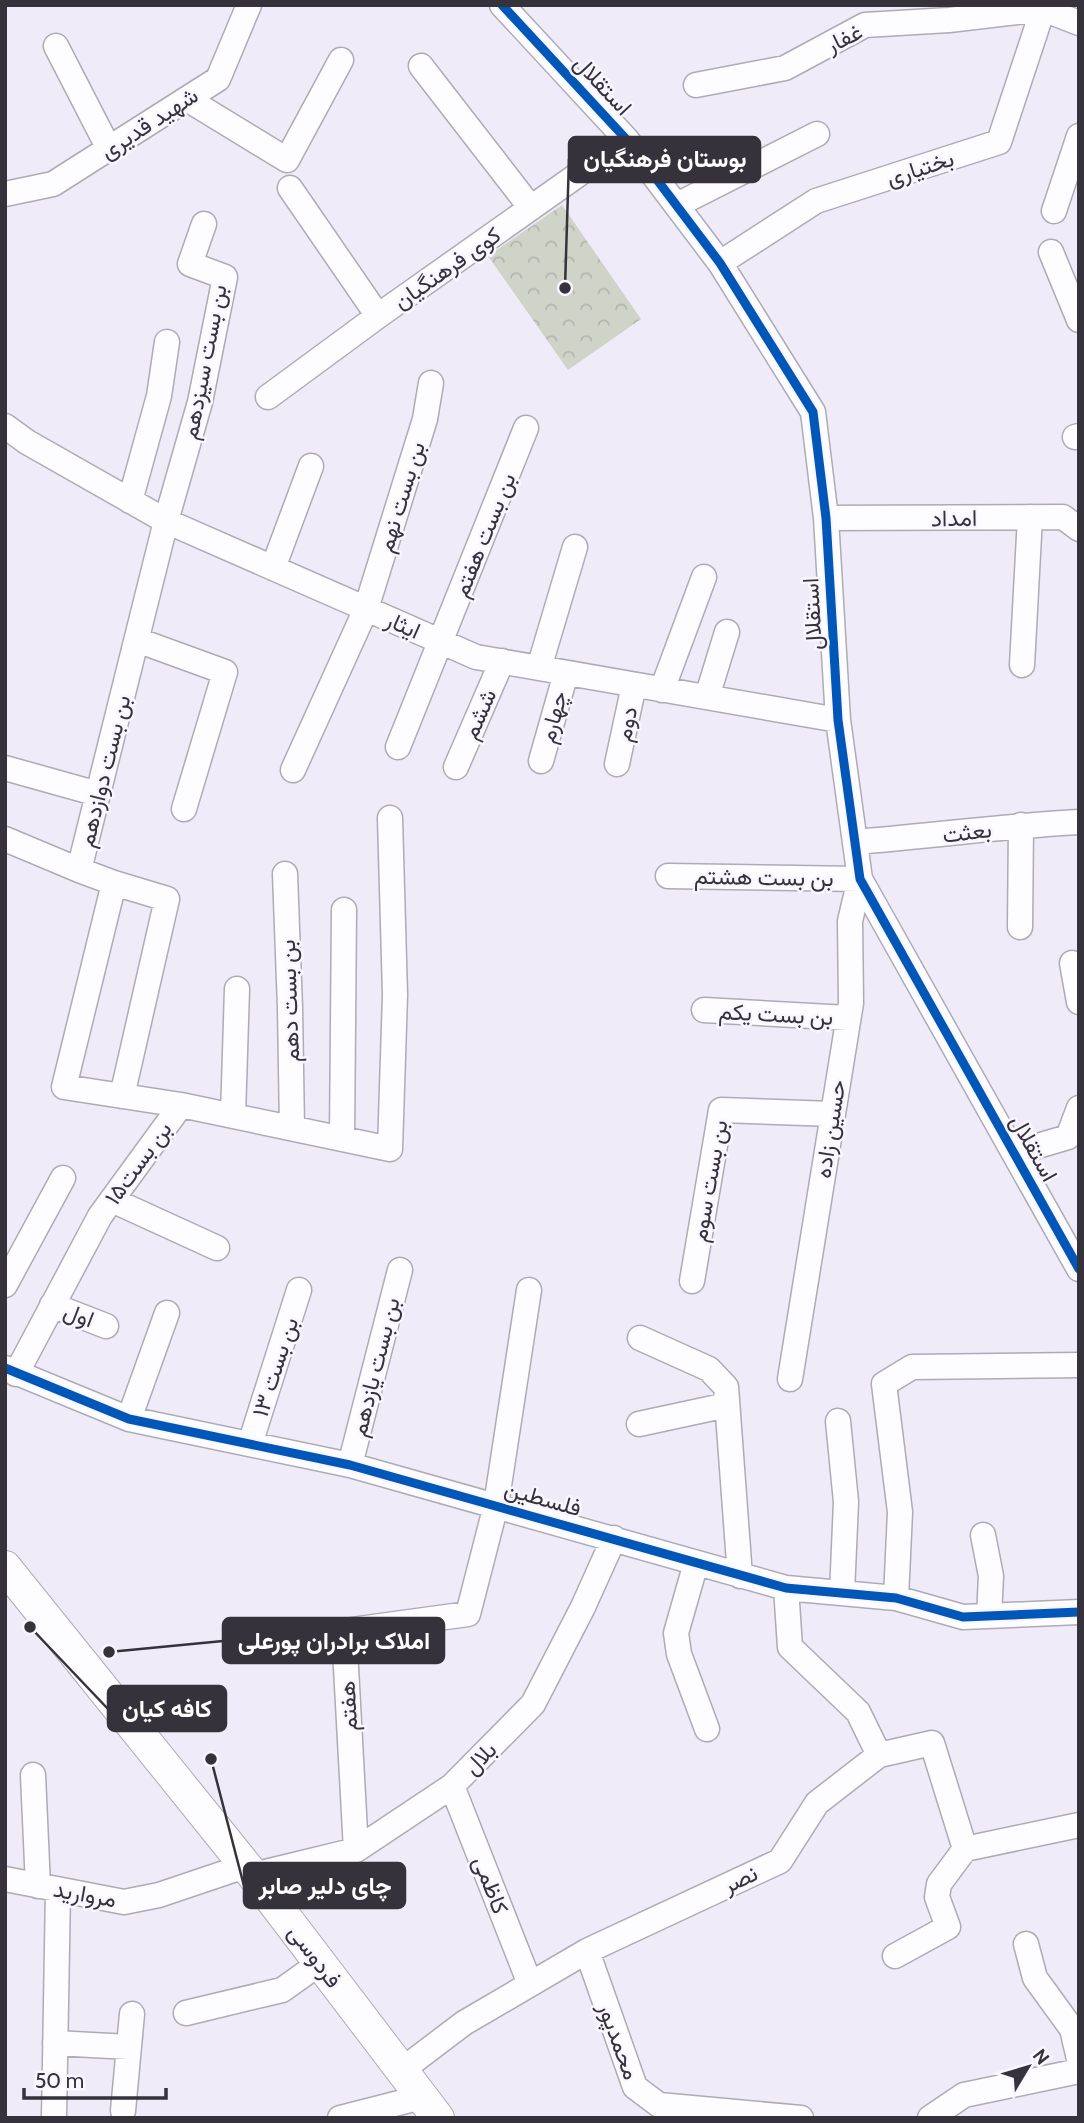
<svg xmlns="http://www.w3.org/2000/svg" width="1084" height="2123" font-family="Cabin,Vazirmatn,sans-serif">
<defs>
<pattern id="park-crowns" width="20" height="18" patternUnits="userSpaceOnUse" patternTransform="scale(1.75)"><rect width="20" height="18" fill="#cfd3c8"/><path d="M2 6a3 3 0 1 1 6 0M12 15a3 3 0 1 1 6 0" fill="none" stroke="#b2b6ad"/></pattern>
</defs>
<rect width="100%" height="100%" fill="#efebf8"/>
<path fill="url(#park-crowns)" d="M562 205 641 319 568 370 488 256Z"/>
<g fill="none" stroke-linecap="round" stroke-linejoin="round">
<g stroke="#afabb5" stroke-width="27">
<path id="minor" d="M502 5 627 140 720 263 813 412 826 518 838 720 860 879 1079 1269
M56 46 109 149
M421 66 531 208
M696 85 785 68 865 25 949 20 1043 9 1079 23
M187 99 287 160 341 60
M290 188 378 316
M5 194 53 184 218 79 249 5
M677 205 817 134
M1054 211 1079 136
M1051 252 1079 320
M720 263 816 201 999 142 1043 9
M268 397 378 316 627 140
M5 426 27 442 166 521 476 657 838 720
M1075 437 1079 436
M130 501 159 396 167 342
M826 518 1063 517 1079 529
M273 568 311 466
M137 640 225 672 184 809
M1022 665 1030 517
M539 668 575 547
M662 690 704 577
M707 697 727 632
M398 747 526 428
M541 761 566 673
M617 764 634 685
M456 767 502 661
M5 768 98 794
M293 770 366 609 425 419 431 383
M5 839 79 870
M855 842C930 836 1004 826 1079 822
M285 874 290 1008 292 1128
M668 876 860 879 850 921 851 1003 790 1379
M114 883 167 899 122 1096
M1020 927 1021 825
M1072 963 1079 1002
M704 1010 848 1018
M181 1105 64 1087 114 883 79 870 166 521 200 402 225 277 190 264 204 224
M233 1116 237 989
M342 1139 344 910
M1014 1153 1068 1137 1079 1108
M112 1200 217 1248
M692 1281 721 1110 833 1114
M5 1285 63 1178
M52 1305 106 1326
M640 1338 709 1369 726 1387 740 1576
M5 1368 129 1419 350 1465 786 1588 896 1598 963 1617 1079 1612
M16 1374 100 1216 181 1105 390 1149 395 995 390 818
M129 1419 167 1313
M838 1421 846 1502 842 1593
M639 1424 727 1405
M250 1444 299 1290
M350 1465 400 1270
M983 1535 991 1576 989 1616
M696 1563 676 1633 679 1654 707 1729
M896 1598 900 1512 884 1384 912 1367 1079 1365
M879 1755 932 1743 965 1849
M33 1775 38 1886
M452 1786 530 1984
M356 1850 344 1631 468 1614 496 1505 529 1290
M253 1875 356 1850 452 1786 533 1704 583 1607 614 1538
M5 1879 124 1902 159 1895 245 1866
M1026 1944 1035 1978 1072 2029 1079 2059
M587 1951 635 2087 659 2105 801 2118
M895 1956 948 1927 937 1897 939 1884 965 1849 1079 1825
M186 2013 282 1990 320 1963
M55 2043 129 2047
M402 2070 464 2023 587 1951 780 1861 817 1803 879 1755 858 1712 790 1647 786 1588
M123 2111 132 2014
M54 2118 58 1890
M340 2118 422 2097
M930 2118 964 2095 1079 2071"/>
</g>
<g stroke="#afabb5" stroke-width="34">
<path id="major" d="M5 1567 253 1875 438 2118"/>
</g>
<use href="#minor" stroke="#fdfcfe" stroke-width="24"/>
<use href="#major" stroke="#fdfcfe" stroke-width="32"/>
<g stroke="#f9f6ff" stroke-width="13">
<path id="cycleway" d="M502 5 627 140 720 263 813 412 826 518 838 720 860 879 1079 1269
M5 1368 129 1419 350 1465 786 1588 896 1598 963 1617 1079 1612"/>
</g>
<use href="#cycleway" stroke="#0057b8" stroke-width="9"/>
</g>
<g text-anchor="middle" stroke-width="5" stroke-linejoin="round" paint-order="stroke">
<g font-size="23" fill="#36323b" stroke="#f9f6ff">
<text transform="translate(844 38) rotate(-26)" y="8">غفار</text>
<text transform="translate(603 85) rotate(47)" y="8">استقلال</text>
<text transform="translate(149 123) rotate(-33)" y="8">شهید قدیری</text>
<text transform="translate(920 168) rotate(-18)" y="8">بختیاری</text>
<text transform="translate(447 268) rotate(-35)" y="8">کوی فرهنگیان</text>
<text transform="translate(204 362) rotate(-79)" y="8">بن بست سیزدهم</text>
<text transform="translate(401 497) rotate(-73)" y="8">بن بست نهم</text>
<text transform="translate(954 518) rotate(-1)" y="8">امداد</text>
<text transform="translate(484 535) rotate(-68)" y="8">بن بست هفتم</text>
<text transform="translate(812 614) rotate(-93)" y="8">استقلال</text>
<text transform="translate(403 625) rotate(24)" y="8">ایثار</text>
<text transform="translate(479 714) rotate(-66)" y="8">ششم</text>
<text transform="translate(553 717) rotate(-75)" y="8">چهارم</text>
<text transform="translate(626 724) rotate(-78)" y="8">دوم</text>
<text transform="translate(104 771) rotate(-76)" y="8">بن بست دوازدهم</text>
<text transform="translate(967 832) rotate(-7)" y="8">بعثت</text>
<text transform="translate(764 877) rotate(1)" y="8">بن بست هشتم</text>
<text transform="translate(289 1001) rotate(-92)" y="8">بن بست دهم</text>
<text transform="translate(776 1014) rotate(3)" y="8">بن بست یکم</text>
<text transform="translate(830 1129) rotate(-81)" y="8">حسین زاده</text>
<text transform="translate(1034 1148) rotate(61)" y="8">استقلال</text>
<text transform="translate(138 1163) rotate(-54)" y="8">بن بست۱۵</text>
<text transform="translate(709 1181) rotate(-80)" y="8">بن بست سوم</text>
<text transform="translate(79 1315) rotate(21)" y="8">اول</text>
<text transform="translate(275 1367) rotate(-72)" y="8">بن بست ۱۳</text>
<text transform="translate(375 1367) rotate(-76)" y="8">بن بست یازدهم</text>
<text transform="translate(543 1498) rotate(16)" y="8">فلسطین</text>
<text transform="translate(348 1706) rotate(-93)" y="8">هفتم</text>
<text transform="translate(480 1758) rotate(-45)" y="8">بلال</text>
<text transform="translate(740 1879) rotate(-25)" y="8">نصر</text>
<text transform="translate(491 1885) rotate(69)" y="8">کاظمی</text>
<text transform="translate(85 1894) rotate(10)" y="8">مروارید</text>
<text transform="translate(315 1956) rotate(53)" y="8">فردوسی</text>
<text transform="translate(619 2041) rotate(70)" y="8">محمدپور</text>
</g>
</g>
<path fill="none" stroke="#36323b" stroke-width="2.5" d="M565 288L569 159M109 1652L223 1641M30 1627L108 1709M211 1759L244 1886"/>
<g fill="#36323b" stroke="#f9f6ff" stroke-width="2.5">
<circle cx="565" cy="288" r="7"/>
<circle cx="109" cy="1652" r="7"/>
<circle cx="30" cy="1627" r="7"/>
<circle cx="211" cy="1759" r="7"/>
</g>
<g fill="#36323b" stroke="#36323b" stroke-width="2.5">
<rect x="569" y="137" width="191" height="45" rx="7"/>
<rect x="223" y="1618" width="221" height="45" rx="7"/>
<rect x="108" y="1686" width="118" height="45" rx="7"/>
<rect x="244" y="1863" width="161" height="45" rx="7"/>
</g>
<g font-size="24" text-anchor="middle" font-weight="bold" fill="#fff">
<text x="665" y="167">بوستان فرهنگیان</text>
<text x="334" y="1649">املاک برادران پورعلی</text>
<text x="167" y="1717">کافه کیان</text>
<text x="325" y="1894">چای دلیر صابر</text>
</g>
<rect width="1084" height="2123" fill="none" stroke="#36323b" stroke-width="14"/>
<g transform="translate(1028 2067) rotate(52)" stroke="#f9f6ff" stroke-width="5" paint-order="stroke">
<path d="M0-5L12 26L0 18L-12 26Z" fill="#36323b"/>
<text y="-10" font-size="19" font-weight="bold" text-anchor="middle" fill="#36323b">N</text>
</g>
<path d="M24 2088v10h142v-10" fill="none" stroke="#36323b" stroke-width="3.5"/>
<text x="35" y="2088" font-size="21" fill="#36323b" stroke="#f9f6ff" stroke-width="5" paint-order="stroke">50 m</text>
</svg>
